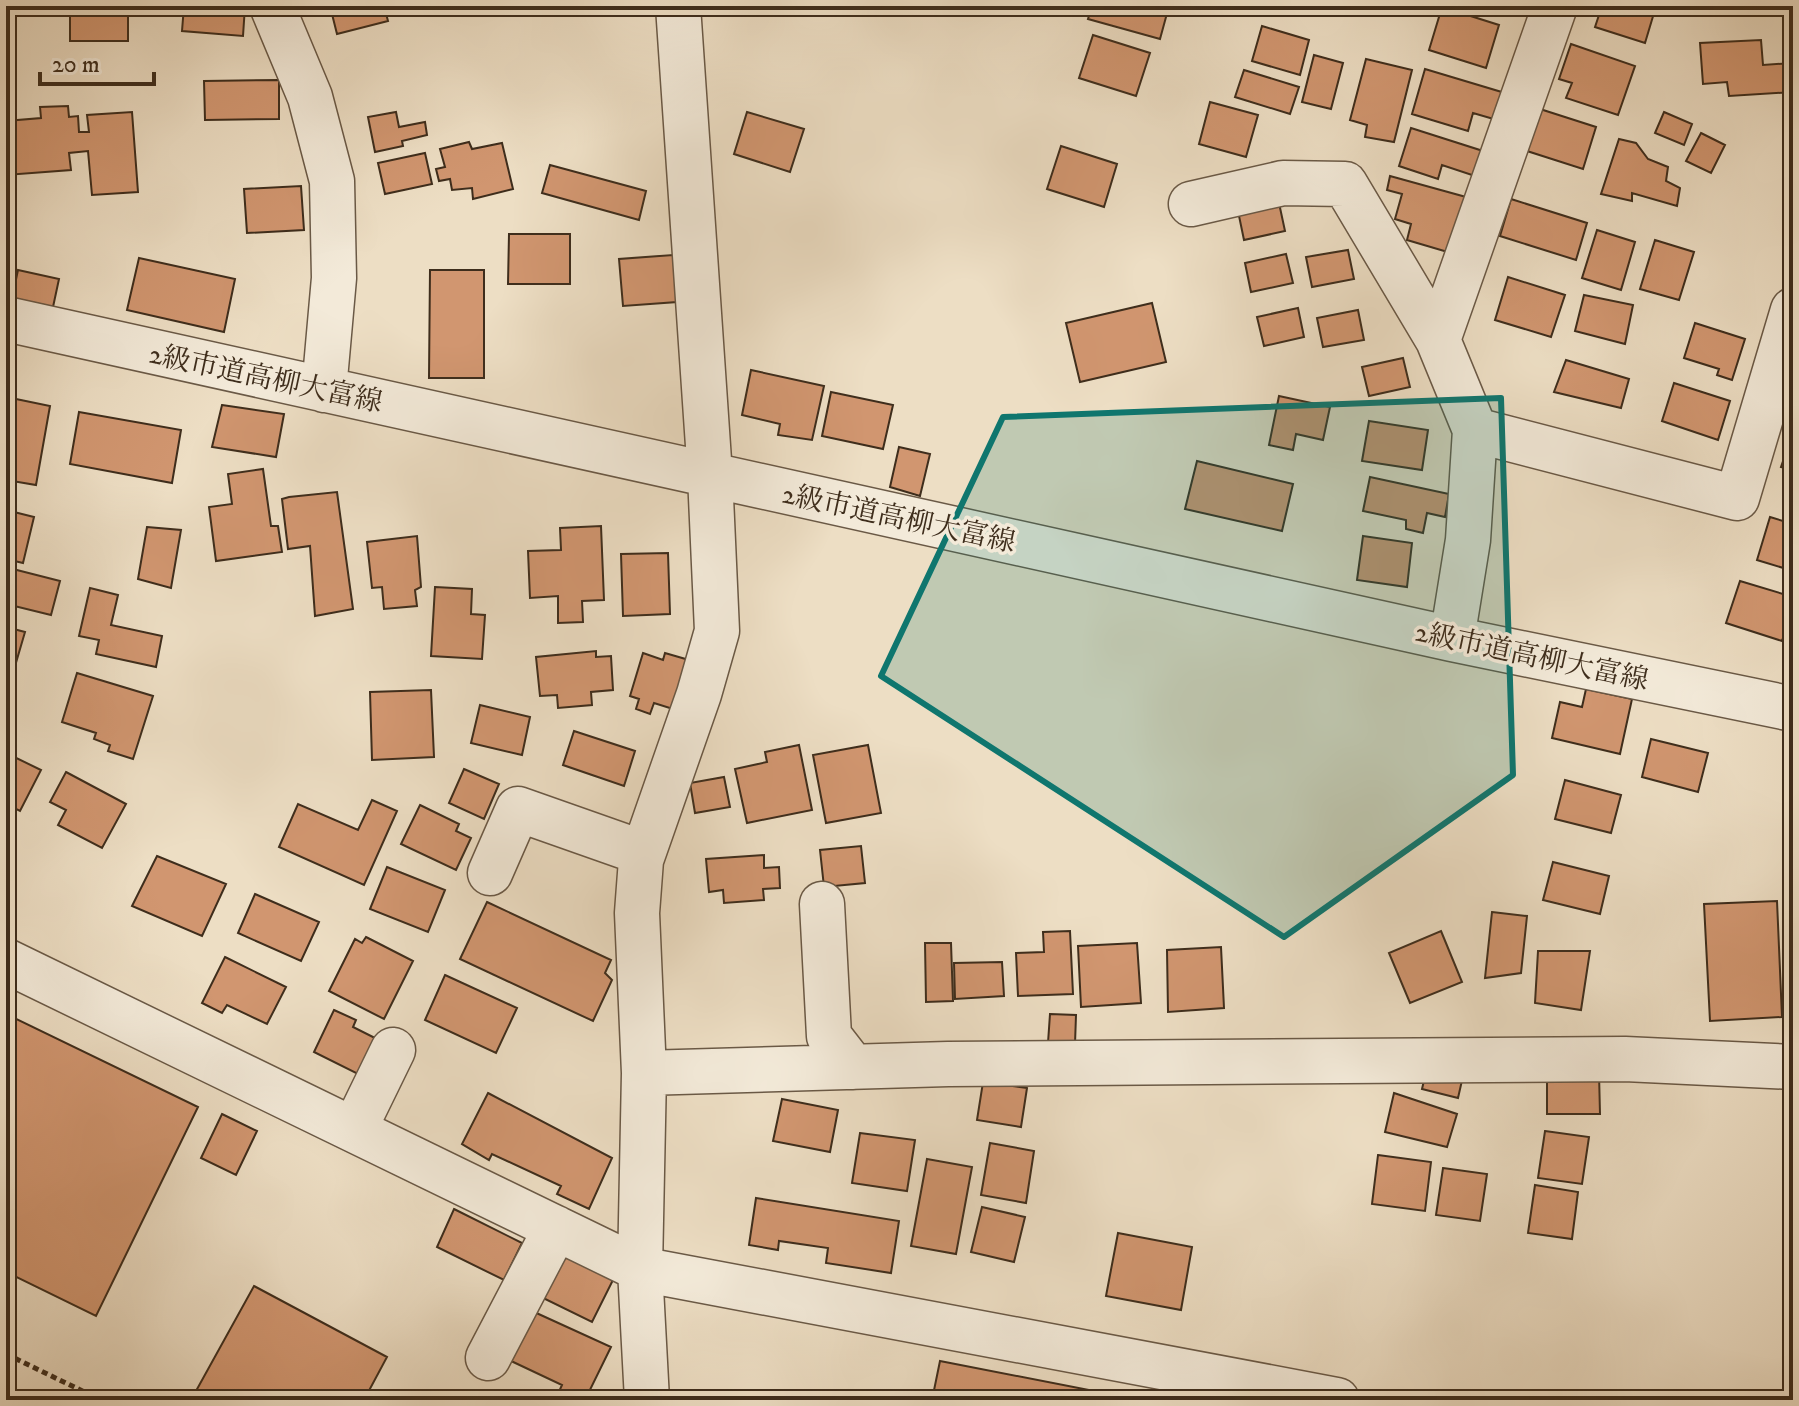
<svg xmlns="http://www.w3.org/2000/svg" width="1799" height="1406" font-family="'IM FELL DW Pica','Noto Serif JP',serif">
<rect width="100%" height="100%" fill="#eddec4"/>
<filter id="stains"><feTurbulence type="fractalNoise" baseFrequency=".0025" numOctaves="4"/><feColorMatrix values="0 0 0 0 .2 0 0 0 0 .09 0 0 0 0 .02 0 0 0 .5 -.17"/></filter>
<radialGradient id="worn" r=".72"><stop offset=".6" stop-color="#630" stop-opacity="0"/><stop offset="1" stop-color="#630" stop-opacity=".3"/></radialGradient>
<path fill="#d19670" stroke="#3e2d1c" stroke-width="2" d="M70 6H128V41H70Z
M184 6H245L243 36 182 31Z
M330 6H384L388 21 337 34Z
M1092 6H1169L1160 39 1088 19Z
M1602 6H1631L1654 13 1645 43 1595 27Z
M1442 7 1499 25 1486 68 1429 50Z
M1262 26 1309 40 1300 75 1252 61Z
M1093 35 1150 53 1136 96 1079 78Z
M1761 40 1763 65 1793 63V96V92L1729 96 1727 82 1703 84 1700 43Z
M1571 44 1635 66 1618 115 1566 98 1572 83 1559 79Z
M1314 55 1343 63 1331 109 1302 102Z
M1366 59 1412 70 1394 142 1365 137 1367 125 1350 120Z
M1425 69 1505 93 1497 120 1473 113 1468 131 1412 114Z
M1244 70 1299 87 1290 114 1235 97Z
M279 80V119L205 120 204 81Z
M1210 102 1258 115 1246 157 1199 144Z
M68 106 69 117 78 116 79 132H89L87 115 132 112 138 192 92 195 88 151 69 153 71 170 6 175V121L41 118 40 107Z
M1540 109 1596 127 1583 169 1527 151Z
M396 112 399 127 425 122 427 135 402 141 403 146 375 152 368 117Z
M747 112 804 129 790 172 734 154Z
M1664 112 1692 124 1684 145 1655 133Z
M1411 128 1483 151 1475 176 1442 165 1438 179 1399 166Z
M1701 133 1725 145 1711 173 1686 161Z
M1619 139 1636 143 1648 159 1668 167 1666 181 1680 188 1677 206 1632 193V201L1601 194Z
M469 142 472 149 502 143 513 189 473 199 472 188 452 190 450 179 439 181 436 169 445 167 440 149Z
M1061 146 1117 164 1104 207 1047 189Z
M425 153 432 184 385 194 378 163Z
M550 165 646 191 639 220 542 193Z
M1390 176 1466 197 1451 253 1407 240 1411 224 1395 219 1402 194 1387 190Z
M301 186 304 230 247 233 244 189Z
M1511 199 1587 223 1576 260 1500 236Z
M1279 203 1285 231 1244 240 1238 211Z
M1597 230 1635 242 1621 290 1582 278Z
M509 234H570V284H508Z
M1655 240 1694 252 1679 300 1640 289Z
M1348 250 1354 279 1312 287 1306 257Z
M1286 254 1293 283 1251 292 1245 263Z
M673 255 677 302 623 306 619 259Z
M139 258 235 279 224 332 127 310Z
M18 270 59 279 53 307 12 298Z
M430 270H484V378H429Z
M1508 277 1565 295 1551 337 1495 320Z
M1584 295 1633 305 1625 344 1575 331Z
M1152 303 1166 362 1080 382 1066 323Z
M1298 308 1304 337 1264 346 1257 317Z
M1358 310 1364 340 1323 347 1317 318Z
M1695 323 1745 339 1732 380 1717 375 1719 369 1684 358Z
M6 340 15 343 8 375H6Z
M1403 358 1410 387 1369 396 1362 367Z
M1566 360 1629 379 1621 408 1554 392Z
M751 370 824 386 812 440 778 435 780 424 742 415Z
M1674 383 1730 401 1718 440 1662 421Z
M831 392 893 405 883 449 822 436Z
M1279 396 1330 407 1323 440 1296 434 1293 450 1269 445Z
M16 399 50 406 36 485 6 480V456Z
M222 405 284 414 276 457 212 447Z
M79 412 181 430 172 483 70 464Z
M1369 421 1428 430 1422 470 1362 461Z
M1793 432V470L1781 467Z
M899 447 930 454 920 496 890 487Z
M1197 461 1293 484 1282 531 1185 509Z
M263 469 271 526H278L282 552 216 561 209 507 232 504 228 474Z
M1370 477 1449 494 1445 517 1427 513 1423 533 1406 529V520L1363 511Z
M337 492 353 609 315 616 310 546 288 549 282 499 289 497Z
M6 510 34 517 23 563 6 559Z
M1770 517 1793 524V571L1757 560Z
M601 526 604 600 582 601 583 622 558 623V596L530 598 528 551 561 550 560 528Z
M147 527 181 530 171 588 138 579Z
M417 536 421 587 415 590 417 606 384 609 382 587 372 588 367 542Z
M1363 536 1412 543 1407 587 1357 580Z
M668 553 670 614 623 616 621 554Z
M9 568 60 581 51 615 6 604V578Z
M1740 581 1793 597V608L1782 641 1726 623Z
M435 587 472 589 471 614 485 615 482 659 431 656Z
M90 588 118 595 111 625 162 636 156 667 96 654 99 640 79 636Z
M6 627 25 632 13 673 6 671Z
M596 651V657L611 656 613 690 591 692 592 705 558 708 557 695 540 696 536 657Z
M643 653 663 660 665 653 689 660 673 709 654 703 650 714 636 709 639 699 630 696Z
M77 673 153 696 133 759 108 751 110 745 94 739 96 733 62 722Z
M1586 689 1632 699 1620 754 1552 738 1560 702 1582 707Z
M431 690 434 757 372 760 370 692Z
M480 705 530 717 522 755 471 743Z
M574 731 635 751 624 786 563 765Z
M1651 739 1708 753 1698 792 1642 777Z
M799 745 812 810 747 823 735 769 767 762 765 752Z
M868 745 881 813 826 823 813 755Z
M6 753 41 770 20 811 6 804Z
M464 769 499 784 484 819 449 803Z
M66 772 126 804 102 848 58 825 66 810 50 802Z
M724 777 730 807 695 813 690 783Z
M1565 780 1621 795 1611 833 1555 819Z
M372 800 397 811 364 885 279 847 298 804 358 830Z
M420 805 459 824 456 831 471 838 456 870 401 844Z
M861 846 865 883 824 887 820 850Z
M764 855V868L779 867 780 888 763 889 764 900 724 903 723 890 709 892 706 859Z
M157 856 226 884 202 936 132 906Z
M1553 862 1609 876 1600 914 1543 900Z
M387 867 445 890 428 932 370 909Z
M255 894 319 922 301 961 238 933Z
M1777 901 1782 1017 1710 1021 1704 904Z
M487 902 611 960 605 973 612 980 593 1021 460 959Z
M1492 912 1527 916 1521 973 1485 978Z
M1070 931 1073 994 1018 996 1016 953 1044 952 1043 932Z
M1441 931 1462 982 1410 1003 1389 953Z
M366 937 413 961 384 1019 329 991 355 939 362 943Z
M925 943H951L953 1001 926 1002Z
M1137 943 1141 1003 1081 1007 1078 946Z
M1221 947 1224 1008 1168 1012 1167 950Z
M1538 951H1590L1581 1010 1535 1003Z
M225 957 286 987 267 1024 227 1005 222 1013 202 1003Z
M1002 962 1004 996 955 999 954 963Z
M445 975 517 1008 496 1053 425 1020Z
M334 1010 356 1020 353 1027 377 1039 360 1075 314 1052Z
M6 1014 198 1107 96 1316 6 1272Z
M1050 1014 1076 1015 1075 1044 1048 1043Z
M1427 1068 1463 1076 1458 1098 1422 1089Z
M1599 1073 1600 1114H1547V1074Z
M983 1082 1027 1088 1021 1127 977 1120Z
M488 1093 612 1158 589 1209 557 1194 561 1186 492 1154 489 1160 462 1144Z
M1394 1093 1457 1114 1447 1147 1385 1132Z
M782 1099 838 1110 830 1152 773 1141Z
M222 1114 257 1131 236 1175 201 1158Z
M1545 1131 1589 1137 1582 1184 1538 1178Z
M860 1133 915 1140 907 1191 852 1183Z
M990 1143 1034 1151 1026 1203 981 1195Z
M1378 1155 1431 1162 1425 1211 1372 1204Z
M927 1159 972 1167 956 1254 911 1246Z
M1443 1168 1487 1174 1480 1221 1436 1215Z
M1535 1185 1578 1192 1572 1239 1528 1233Z
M756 1198 899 1221 891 1273 826 1263 828 1248 779 1241 778 1250 749 1245Z
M982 1207 1025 1217 1014 1262 971 1252Z
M454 1209 522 1243 504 1280 437 1247Z
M1118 1233 1192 1247 1181 1310 1106 1296Z
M558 1252 613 1280 592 1322 537 1295Z
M254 1286 387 1357 364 1400H191Z
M532 1311 611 1347 585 1400H564L557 1396 562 1385 509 1360Z
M940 1361 1140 1400H932Z"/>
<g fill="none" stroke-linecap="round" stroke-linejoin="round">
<g stroke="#6a5946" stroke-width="47">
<path id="minor" d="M272 6 310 97 332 181 334 278 324 390
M1191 204 1283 183 1345 184 1438 340
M6 319 1452 639 1793 709
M1475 430 1737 498 1793 310
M1452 639 1468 540 1475 430 1438 340 1555 6
M490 873 518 809 643 853
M822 904 829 1036 853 1067
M6 961 640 1269 1337 1400
M644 1073 948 1064 1625 1059 1793 1067
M354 1130 393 1050
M488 1358 556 1228
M647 1400 640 1269 644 1073 637 913 641 860 699 694 717 631 710 475 678 6"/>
</g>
<path stroke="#3e2d1c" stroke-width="5" stroke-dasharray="6 4" stroke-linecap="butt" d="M6 1354 101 1400"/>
<use href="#minor" stroke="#f3ead9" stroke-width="44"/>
</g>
<path fill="#0f766e" fill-opacity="0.2" stroke="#0f766e" stroke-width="6" stroke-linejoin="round" d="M1501 398 1513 775 1284 937 881 676 1003 417Z"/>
<g text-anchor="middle" stroke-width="7" stroke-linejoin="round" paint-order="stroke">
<g font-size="28" fill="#3e2d1c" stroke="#f3ead9">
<text transform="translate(266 377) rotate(12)" y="10">2級市道高柳大富線</text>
<text transform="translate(899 517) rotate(12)" y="10">2級市道高柳大富線</text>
<text transform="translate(1532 655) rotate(12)" y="10">2級市道高柳大富線</text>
</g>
</g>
<rect width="1799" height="1406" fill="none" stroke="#eddec4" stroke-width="32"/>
<rect x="8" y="8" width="1783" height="1390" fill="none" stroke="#3e2d1c" stroke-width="4"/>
<rect x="16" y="16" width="1767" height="1374" fill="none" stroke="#3e2d1c" stroke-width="2"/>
<path d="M40 72v12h114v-12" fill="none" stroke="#3e2d1c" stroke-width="4"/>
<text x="52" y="72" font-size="24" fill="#3e2d1c" stroke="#f3ead9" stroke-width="6" paint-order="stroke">20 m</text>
<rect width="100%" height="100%" filter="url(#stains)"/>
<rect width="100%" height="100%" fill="url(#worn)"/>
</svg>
